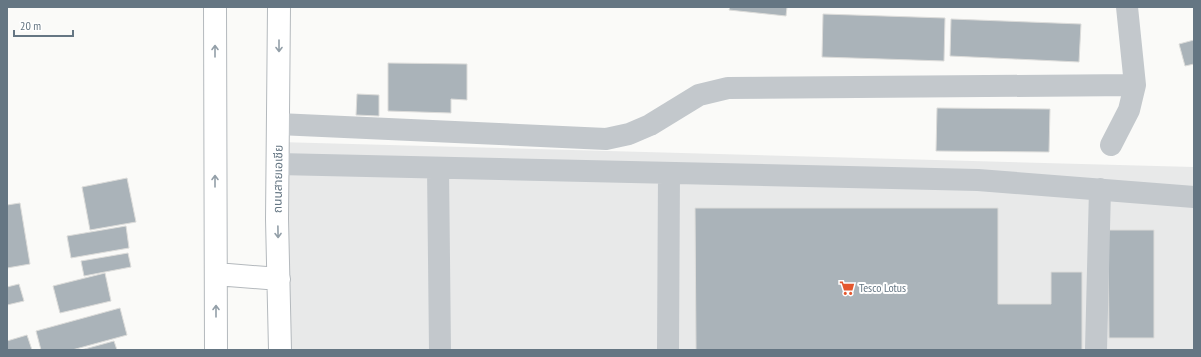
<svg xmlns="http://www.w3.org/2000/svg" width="1201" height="357" font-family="'PT Sans Narrow','Noto Sans Thai',sans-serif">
<rect width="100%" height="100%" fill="#fafaf8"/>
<path fill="#e8e9e9" d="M278 142 1194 167V350H281Z"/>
<path fill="#aab3b9" stroke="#dcdcda" d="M730 7H787L786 16 729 10Z
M823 14 945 18 944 61 822 57Z
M951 19 1081 24 1079 62 950 56Z
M1194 40V64L1185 66 1179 44Z
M388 63 467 64V100L451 99V113L388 111Z
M357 94 379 95V116L356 115Z
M937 108 1050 109 1049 152 936 151Z
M127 178 136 222 90 230 82 187Z
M20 203 30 264 7 268V205Z
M695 208H998V304H1051V272H1082V350H696Z
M126 226 129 248 71 258 67 236Z
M1108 230H1154V338H1109Z
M128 253 131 267 84 276 81 261Z
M105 273 111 301 60 313 53 286Z
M19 284 24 301 7 305V287Z
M120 308 127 335 72 350H41L36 331Z
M27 335 32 350H7V341Z
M114 341 117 350H81Z"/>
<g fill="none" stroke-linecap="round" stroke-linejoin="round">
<g stroke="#b4b9bd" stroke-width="24">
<path id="highway" d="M215 7 216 350
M279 7 277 219 280 350
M216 274 279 279"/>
</g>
<path stroke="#c3c8cc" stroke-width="22" d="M278 124 606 139 629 134 650 125 699 95 728 88 1135 85
M1111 145 1129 110 1135 85 1127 7
M278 164 978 180 1194 197
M438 168 440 350
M668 350 669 173
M1096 350 1100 189"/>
<use href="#highway" stroke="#fff" stroke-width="22"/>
</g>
<defs><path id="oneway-shaft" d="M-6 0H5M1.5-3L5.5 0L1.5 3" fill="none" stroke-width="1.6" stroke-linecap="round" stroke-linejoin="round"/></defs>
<g stroke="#939fa8">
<use href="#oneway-shaft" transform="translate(279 46) rotate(90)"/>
<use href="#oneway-shaft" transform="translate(215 51) rotate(-90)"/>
<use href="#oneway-shaft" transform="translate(215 181) rotate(-90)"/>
<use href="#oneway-shaft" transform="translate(278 232) rotate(89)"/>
<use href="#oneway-shaft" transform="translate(216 311) rotate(-90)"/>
</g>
<defs>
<g id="supermarket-bare" transform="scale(1.2)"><path d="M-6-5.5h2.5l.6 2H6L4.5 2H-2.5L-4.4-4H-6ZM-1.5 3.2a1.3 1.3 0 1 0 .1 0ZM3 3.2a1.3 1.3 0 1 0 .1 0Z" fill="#e4572e" stroke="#fff" stroke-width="2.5" paint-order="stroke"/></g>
</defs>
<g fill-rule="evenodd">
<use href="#supermarket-bare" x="847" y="288"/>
</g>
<g text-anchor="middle" stroke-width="4" stroke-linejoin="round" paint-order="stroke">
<g font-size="12" fill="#657683" stroke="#fff">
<text transform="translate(278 179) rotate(-89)" y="4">ถนนสายเอเชีย</text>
</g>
<g font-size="12" fill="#657683" stroke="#fff" text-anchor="start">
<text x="859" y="292">Tesco Lotus</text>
</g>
</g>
<rect width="1201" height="357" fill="none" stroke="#657683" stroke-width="16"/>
<path d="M14 30v6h59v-6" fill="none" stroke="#657683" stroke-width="2"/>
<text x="20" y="30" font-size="12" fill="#657683" stroke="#ffffff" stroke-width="3" paint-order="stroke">20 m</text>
</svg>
